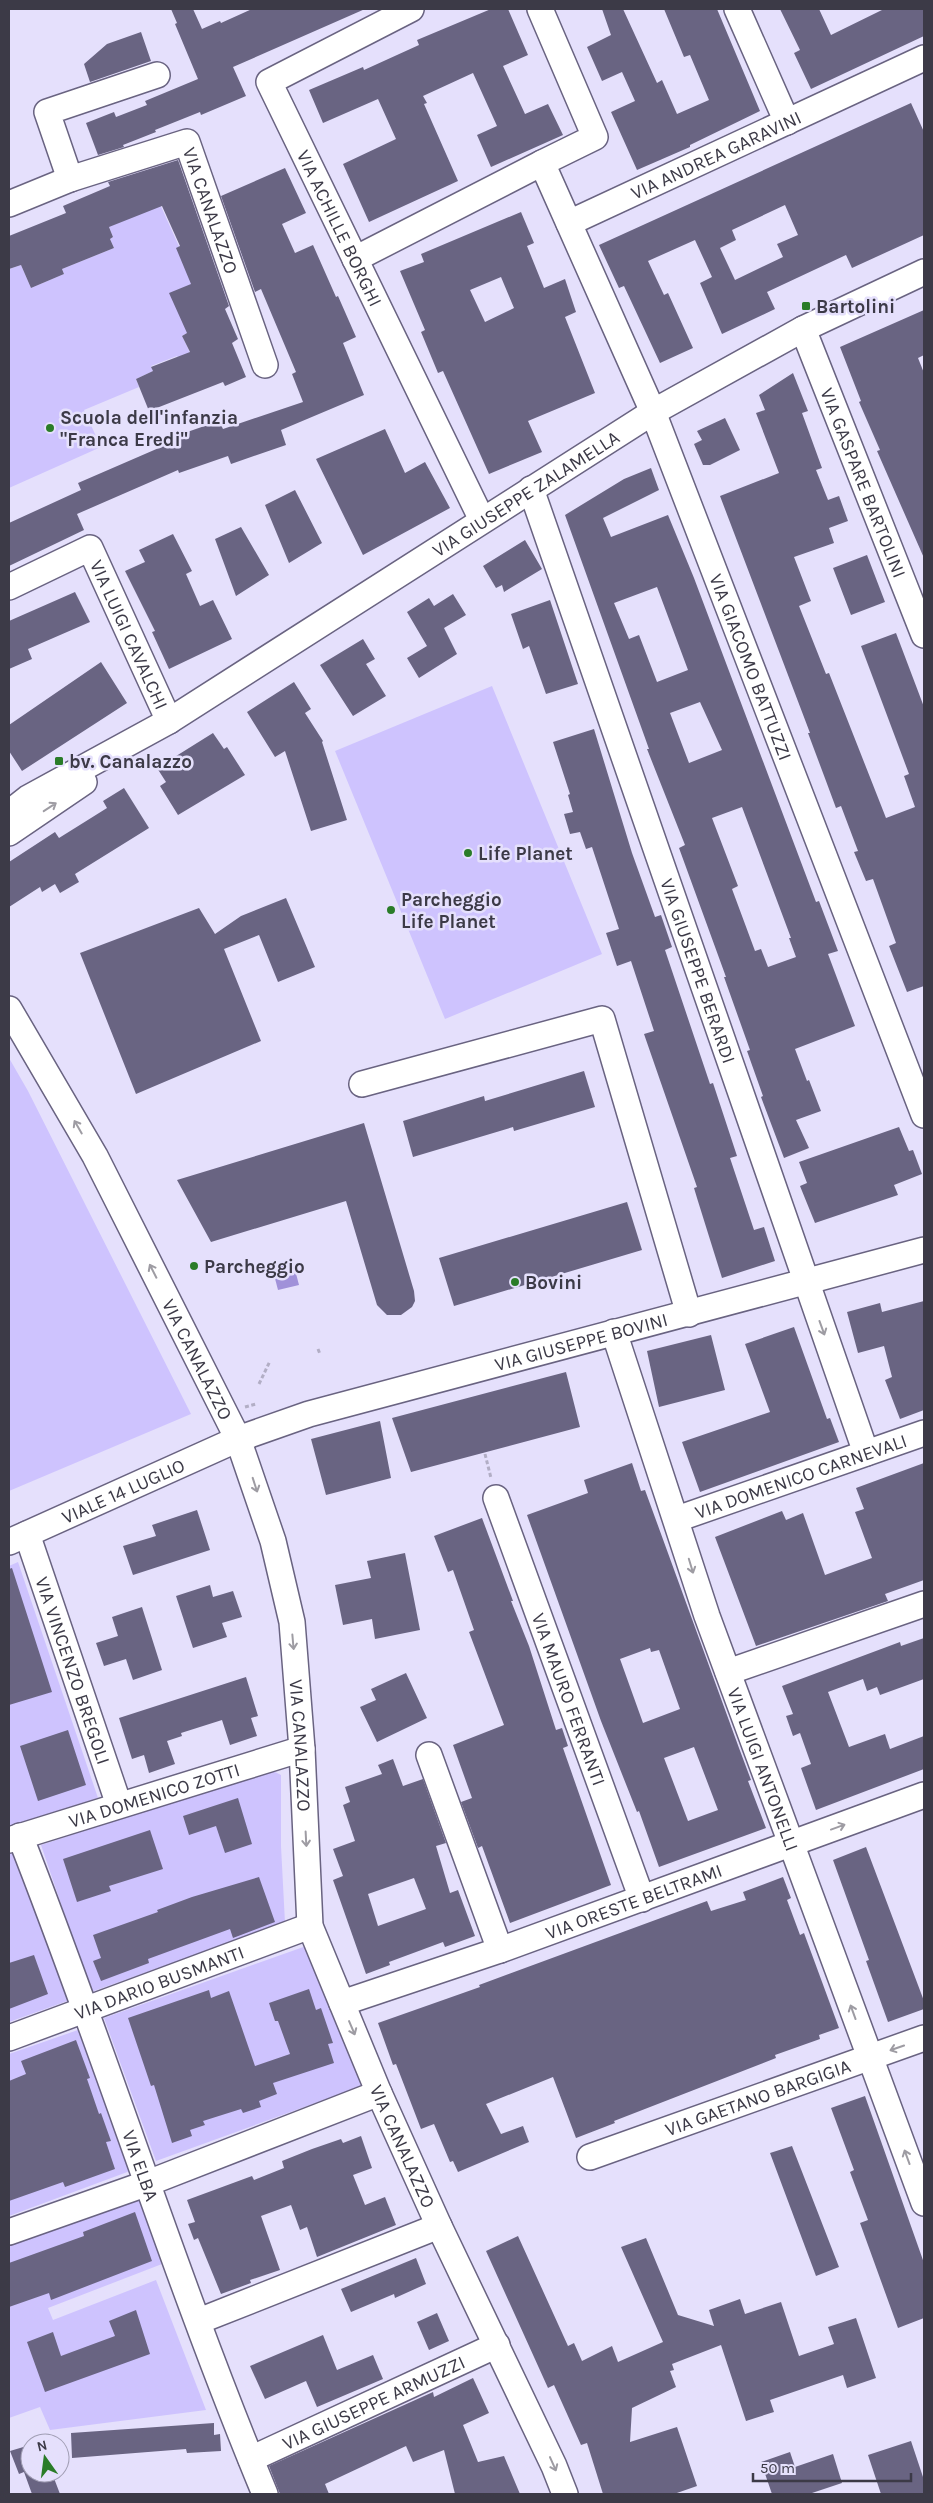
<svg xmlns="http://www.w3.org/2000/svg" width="933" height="2503" font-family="Karla,sans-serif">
<rect width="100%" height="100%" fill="#e5e0fc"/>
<path fill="#cec3fe" d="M159 202 195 282 187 333 182 336 191 355 179 360 177 356 151 366 153 371 136 379 139 387 84 410 101 447 9 488V269L21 265 31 288 64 274 62 269 114 248 110 239 113 237 107 222Z
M492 686 602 954 445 1019 335 751Z
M9 1058 28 1091 191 1414 9 1491Z
M18 1562 98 1798 9 1826V1566Z
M271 1770 281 1775V1846L285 1923 91 1992 41 1845Z
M15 1852 70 2000 9 2022V1854Z
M309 1945 365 2085 156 2161 104 2018Z
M78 2030 130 2171 9 2216V2054Z
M138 2196 162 2264 48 2308 53 2320 156 2280 206 2410 50 2430 40 2407 9 2418V2244Z"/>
<path fill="#a091d9" d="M293 1262 299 1285 278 1290 272 1267Z"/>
<path fill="#696482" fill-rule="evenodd" d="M171 9H193L202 29 220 21 221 23 252 9H365L233 67 246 96 201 115 200 112 155 130 156 132 123 145 124 147 98 155 86 123 114 112 116 117 147 105 145 101 198 79 175 24 177 23Z
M491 9H508L528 55 503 66 525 114 548 104 563 135 491 167 477 135 497 126 473 73 423 96 427 103 424 104 458 181 369 222 343 164 396 139 378 99 323 123 309 90 363 67 364 70 419 45 417 40Z
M602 9H623L657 83 662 80 677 114 709 100 690 55 684 57 664 9H717L760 111 690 145V147L637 170 611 112 635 101 622 72 602 81 587 47 611 35Z
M780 9H819L831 35 884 9H924V36L811 89 794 53 800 50Z
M141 32 151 61 90 82 84 64 107 44Z
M911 103 924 132V235L852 268 846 255 767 292 775 309 722 334 700 283 712 277 695 240 648 261 664 295 668 293 693 348 660 363 624 286 619 288 599 245ZM785 205 798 235 777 244 783 257 735 280 720 248 736 240 732 230Z
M178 160 229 306 225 309 238 339 232 343 246 377 225 386 223 382 149 411 136 379 153 371 151 367 190 352 182 336 187 333 169 293 191 284 176 248 180 246 162 206 109 227 113 237 110 239 114 248 62 269 64 274 31 288 21 265 9 269V236L66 213 63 206 110 186 108 182Z
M285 168 306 213 282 224 295 253 313 245 336 297 338 296 356 337 343 343 364 395 281 430 286 445 231 464 228 456 179 473 178 470 77 514 84 530 9 566V523L81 490 78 483 168 444 167 439 219 421 223 429 303 402 292 374 296 372 261 289 255 292 221 196Z
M521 212 534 243 527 246 544 288 565 279 576 312 565 317 595 393 528 421 542 452 489 474 443 371 438 373 421 332 425 330 400 271 424 262 421 254ZM501 277 514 308 485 322 470 290Z
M924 310V355L918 358 924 373V558L877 451 880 450 859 402 861 401 840 347Z
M793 373 808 411 802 413 822 468 816 470 828 500 839 496 848 521 829 528 834 543 794 557 811 601 799 606 826 674 829 673 886 818 915 807 904 776 909 774 861 646 896 633 924 707V986L907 992 889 946 896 943 873 879 866 881 854 852 858 851 841 806 836 808 826 781 808 733H810L720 496 779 473 756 413 765 410 759 395Z
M725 418 740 450 710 465H703L694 444 702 440 697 431Z
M385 429 405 473 425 462 450 508 363 555 316 459Z
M651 468 659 490 603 518 611 537 668 515 694 578 816 902 819 901 838 951 828 954 855 1026 795 1049 807 1081 809 1080 821 1111 796 1120 809 1148 784 1158 761 1097 763 1096 747 1051 750 1050 724 977H726L679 848 685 845 647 749H649L565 515 624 479ZM657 587 688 670 657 682 639 635 629 639 614 603ZM700 702 722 750 689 763 670 713ZM742 807 791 938H789L796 957 768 967 761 949 755 951 732 889 738 886 712 818Z
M295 490 322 543 289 563 265 505Z
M241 527 269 575 236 596 215 539Z
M173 534 192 571 186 574 200 606 213 600 232 639 169 669 152 632 155 631 125 571 145 562 139 550Z
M525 540 542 569 504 592 502 585 496 588 483 566Z
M867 555 885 602 851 615 833 568Z
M75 592 90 622 28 649 32 659 9 669V621Z
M453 594 466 615 444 628 457 654 419 678 407 658 427 646 407 612 429 598 434 606Z
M550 600 578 684 546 694 529 646 523 649 511 614Z
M363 639 375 659 366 664 386 696 353 716 320 665Z
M101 662 127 703 22 771 9 751V725Z
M294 682 311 709 305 713 323 741 322 742 347 820 311 831 285 751 275 757 247 712Z
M594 729 632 853 655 917 661 915 672 947 665 950 710 1084 713 1083 737 1156 730 1158 754 1230 764 1227 775 1261 722 1278 697 1198 694 1188 697 1187 644 1034 654 1031 631 961 617 966 606 933 619 929 592 847 586 849 580 832 570 834 564 814 573 812 568 795 570 794 553 742Z
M213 733 224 749 227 747 245 775 178 815 160 786 166 782 157 768Z
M124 788 149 828 75 874 79 882 60 893 55 884 42 892 40 887 9 907V862L55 832 59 838 107 808 103 801Z
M286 898 315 967 278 982 259 935 224 949 261 1041 136 1094 80 953 199 908 215 934 241 916Z
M584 1071 595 1107 514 1131 513 1127 413 1157 403 1121 484 1096 485 1101Z
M364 1123 414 1291 415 1301 412 1307 401 1315H387L377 1305 346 1201 211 1242 177 1180Z
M899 1127 909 1151 913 1150 922 1174 894 1185 898 1195 815 1223 800 1186 807 1183 799 1162Z
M627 1202 642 1250 454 1306 439 1258Z
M924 1301V1410L900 1419 885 1380 892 1377 884 1346 858 1353 847 1312 880 1303 882 1312Z
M794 1327 827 1419 830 1418 839 1442 700 1492 682 1442 770 1412 745 1344Z
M711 1335 725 1390 659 1407 647 1351Z
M566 1372 580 1427 411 1472 392 1418Z
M380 1421 391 1478 326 1495 311 1439Z
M632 1463 641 1491 645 1490 739 1748 751 1780 748 1781 766 1828 659 1867 639 1811 637 1812 601 1721 527 1515 588 1493 584 1480ZM650 1648 651 1652 659 1650 680 1709 643 1723 620 1659ZM694 1747 718 1810 688 1821 664 1758Z
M924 1463V1580L885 1594 888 1601 756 1646 715 1537 782 1511 786 1520 803 1513 825 1575 872 1558 855 1512 864 1509 856 1488Z
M197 1510 210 1550 133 1575 123 1546 156 1536 152 1525Z
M482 1518 513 1601H511L529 1646 556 1730 562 1728 568 1746 563 1748 611 1885 510 1923 482 1846 478 1848 461 1802 472 1798 453 1745 504 1725 469 1632 474 1630 453 1570 448 1572 434 1536Z
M405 1553 420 1630 375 1639 372 1619 343 1625 335 1585 371 1578 367 1561Z
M12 1568 52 1692 9 1705V1569Z
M210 1585 213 1597 233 1591 242 1617 222 1623 227 1637 193 1648 176 1596Z
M142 1607 162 1670 133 1680 126 1659 104 1666 96 1643 118 1636 112 1617Z
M924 1638V1679L880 1695 877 1687 867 1691 863 1679 828 1692 849 1747 885 1734 890 1749 924 1736V1769L816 1810 801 1768 811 1764 800 1733 793 1736 786 1716 793 1714 782 1686 900 1642 901 1646Z
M406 1673 427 1718 377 1742 360 1707 376 1700 371 1689Z
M246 1677 258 1716 251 1718 257 1736 230 1745 222 1720 181 1733 182 1736 167 1741 175 1764 149 1773 144 1755 132 1759 119 1718Z
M68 1730 86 1785 38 1801 20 1746Z
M393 1759 403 1786 423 1779 446 1843 436 1846 450 1893 458 1890 475 1936 445 1947 443 1942 389 1962 390 1965 366 1974 333 1880 343 1876 333 1849 355 1841 343 1805 350 1802 345 1787 382 1774 378 1765ZM414 1878 426 1909 378 1926 368 1894Z
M238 1798 252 1844 225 1853 216 1826 189 1835 183 1816Z
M150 1830 163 1869 109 1886 111 1891 77 1902 63 1859Z
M866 1847 924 2001V2009L888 2022 866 1961 869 1960 833 1860Z
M259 1877 275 1922 233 1938 230 1929 148 1959 149 1963 101 1981 93 1961 101 1958 93 1935 158 1912 157 1910 192 1897Z
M783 1877 791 1898 787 1900 800 1935 804 1933 839 2028 819 2035 820 2039 775 2055 776 2058 614 2121 615 2123 576 2138 553 2077 486 2104 501 2134 523 2126 529 2142 458 2172 453 2161 450 2162 434 2124 421 2129 396 2064 393 2065 378 2023 480 1987 479 1985 707 1901 711 1911 746 1900 743 1892Z
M34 1955 48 1994 9 2009V1963Z
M309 1989 316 2010 321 2008 333 2043 328 2044 334 2063 273 2083 277 2094 259 2101 261 2107 243 2113 241 2109 203 2121 205 2125 190 2130 192 2136 172 2143 154 2085 151 2086 128 2018 209 1990 211 1998 229 1991 255 2066 290 2054 278 2021H275L269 2003Z
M76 2040 90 2078 87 2079 99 2114 101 2113 111 2141 106 2142 115 2169 65 2187 63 2182 9 2201V2081L26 2074 21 2061Z
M865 2096 924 2263V2318L898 2328 860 2223 868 2220 850 2172 854 2170 831 2108Z
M361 2136 372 2168 353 2175 365 2205 385 2197 396 2225 317 2257 307 2227 300 2230 291 2205 261 2216 280 2270 250 2280 251 2283 221 2294 198 2238 194 2240 188 2224 195 2222 187 2200 252 2176 254 2180 284 2168 282 2161 312 2149 341 2139 343 2143Z
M792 2146 839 2267 816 2276 770 2153Z
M135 2212 152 2261 51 2300 49 2293 9 2307V2263L84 2236 83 2232Z
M518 2236 568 2346 574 2343 582 2361 612 2346 618 2362 663 2342 621 2247 646 2238 678 2315 714 2326 709 2310 740 2299 745 2314 781 2302 799 2356 834 2344 828 2327 856 2318 876 2378 847 2388 843 2375 770 2400 774 2412 746 2421 721 2345 672 2364 674 2370 670 2371 676 2387 632 2408 630 2442 677 2427 697 2486 674 2494H603L587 2443 581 2445 554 2385 548 2388 486 2251Z
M416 2258 426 2284 395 2298 394 2294 351 2312 341 2289Z
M136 2310 150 2354 45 2392 27 2342 53 2332 61 2356 115 2336 109 2321Z
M437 2313 449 2341 429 2350 417 2322Z
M323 2335 337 2370 373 2355 383 2379 317 2407 306 2381 265 2399 250 2366Z
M473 2378 489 2413 463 2425 478 2462 504 2456 520 2494H455L444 2450 413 2462 406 2446 325 2484 329 2494H280L269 2466 433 2392 434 2397Z
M214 2423V2435L220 2434 221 2451 187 2453 186 2449 72 2458 71 2433Z
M911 2441 924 2480V2494H881L868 2455Z
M30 2445V2473H52L60 2494H32L24 2472 19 2474 10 2451Z
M790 2452 795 2467 833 2454 842 2483 809 2494H772L761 2462Z"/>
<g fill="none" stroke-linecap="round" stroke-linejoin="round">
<g stroke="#696381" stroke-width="28">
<g id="minor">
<path id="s1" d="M411 9 269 82 482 520"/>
<path id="s2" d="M540 9 595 137 542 163 653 412 924 1115"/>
<path d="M737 9 787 122"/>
<path d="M70 179 47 112 157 75"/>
<path id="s3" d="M9 204 70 179 187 142 265 365"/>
<path id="s4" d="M569 223 924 58"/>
<path d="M355 259 542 163"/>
<path id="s5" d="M803 329 924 635"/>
<path id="s6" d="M531 489 866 1453"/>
<path id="s7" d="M9 587 90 548 169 721"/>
<path id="s8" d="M9 813 28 798 169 721 653 412 803 329 924 272"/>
<path d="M9 833 84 782"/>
<path id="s9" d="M9 1009 95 1156 238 1439 273 1541 292 1622 302 1749 310 1926 379 2093 439 2226 554 2466 565 2494"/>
<path d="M362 1084 602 1019 689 1314"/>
<path id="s10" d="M614 1332 707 1616 924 2203"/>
<path id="s11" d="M496 1498 642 1899"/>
<path id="s12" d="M677 1519 924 1433"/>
<path id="s13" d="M27 1534 119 1805"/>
<path id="s14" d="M9 1542 238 1439 309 1414 924 1250"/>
<path d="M728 1672 924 1604"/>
<path d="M429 1755 500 1950"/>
<path id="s15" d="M20 1836C106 2054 175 2278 265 2494"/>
<path id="s16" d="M9 1840 302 1749"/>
<path id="s17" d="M342 2003 500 1950 924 1795"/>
<path id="s18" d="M9 2038 310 1926"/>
<path id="s19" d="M590 2157 924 2038"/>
<path d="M9 2232 148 2183 379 2093"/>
<path d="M199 2321 439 2226"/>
<path id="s20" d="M251 2459 497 2345"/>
</g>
</g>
<path stroke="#b2aec5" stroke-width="3" stroke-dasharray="4 2.5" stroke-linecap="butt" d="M318 1349 320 1354
M259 1384 270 1361
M245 1407 256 1404
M485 1454 491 1478"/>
<use href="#minor" stroke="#fff" stroke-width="25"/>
</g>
<defs><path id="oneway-shaft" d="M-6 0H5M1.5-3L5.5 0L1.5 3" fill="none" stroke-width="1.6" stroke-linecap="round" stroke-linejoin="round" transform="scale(1.25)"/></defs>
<g stroke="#9e9ca3">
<use href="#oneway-shaft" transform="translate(50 807) rotate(-33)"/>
<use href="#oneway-shaft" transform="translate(78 1127) rotate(-120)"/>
<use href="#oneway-shaft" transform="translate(153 1271) rotate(-117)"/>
<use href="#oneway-shaft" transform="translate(822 1328) rotate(70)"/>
<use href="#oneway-shaft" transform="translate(255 1485) rotate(72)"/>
<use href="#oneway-shaft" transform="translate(691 1566) rotate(73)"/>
<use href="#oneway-shaft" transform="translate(293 1642) rotate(85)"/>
<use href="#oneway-shaft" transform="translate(838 1827) rotate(-20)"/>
<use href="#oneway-shaft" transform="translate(306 1839) rotate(87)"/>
<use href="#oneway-shaft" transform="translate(853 2012) rotate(-110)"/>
<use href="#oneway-shaft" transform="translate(352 2028) rotate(67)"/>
<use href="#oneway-shaft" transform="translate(897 2048) rotate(161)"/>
<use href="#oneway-shaft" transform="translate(907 2157) rotate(-110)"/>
<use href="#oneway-shaft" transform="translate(553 2464) rotate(66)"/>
</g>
<g fill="#2a7c28" stroke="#e5e0fc" stroke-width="2">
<rect x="801" y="301" width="10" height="10" rx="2.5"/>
<circle cx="50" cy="428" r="5"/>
<rect x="54" y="756" width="10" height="10" rx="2.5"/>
<circle cx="468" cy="853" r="5"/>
<circle cx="391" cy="910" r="5"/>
<circle cx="194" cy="1266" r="5"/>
<circle cx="515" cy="1282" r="5"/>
</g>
<g text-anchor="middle" stroke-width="5" stroke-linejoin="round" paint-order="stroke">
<g font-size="19" fill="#3c3a47" stroke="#e5e0fc">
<text dy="7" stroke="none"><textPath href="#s4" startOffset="162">VIA ANDREA GARAVINI</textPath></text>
<text dy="7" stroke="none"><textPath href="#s3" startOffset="261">VIA CANALAZZO</textPath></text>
<text dy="7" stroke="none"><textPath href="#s1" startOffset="322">VIA ACHILLE BORGHI</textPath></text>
<text dy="7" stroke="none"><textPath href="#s5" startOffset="165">VIA GASPARE BARTOLINI</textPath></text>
<text dy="7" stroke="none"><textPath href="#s8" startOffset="608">VIA GIUSEPPE ZALAMELLA</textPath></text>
<text dy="7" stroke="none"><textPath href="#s7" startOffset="185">VIA LUIGI CAVALCHI</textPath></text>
<text dy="7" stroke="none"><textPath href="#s2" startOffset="744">VIA GIACOMO BATTUZZI</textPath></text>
<text dy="7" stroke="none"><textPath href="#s6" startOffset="510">VIA GIUSEPPE BERARDI</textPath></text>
<text dy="7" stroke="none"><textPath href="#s14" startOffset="608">VIA GIUSEPPE BOVINI</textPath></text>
<text dy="7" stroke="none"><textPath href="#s9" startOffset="398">VIA CANALAZZO</textPath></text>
<text dy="7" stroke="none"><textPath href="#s12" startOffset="131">VIA DOMENICO CARNEVALI</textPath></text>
<text dy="7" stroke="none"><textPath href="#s14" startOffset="125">VIALE 14 LUGLIO</textPath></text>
<text dy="7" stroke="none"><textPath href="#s13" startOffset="144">VIA VINCENZO BREGOLI</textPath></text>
<text dy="7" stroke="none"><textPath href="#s11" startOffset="214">VIA MAURO FERRANTI</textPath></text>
<text dy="7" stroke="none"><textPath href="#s9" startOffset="802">VIA CANALAZZO</textPath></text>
<text dy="7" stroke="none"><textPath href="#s10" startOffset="462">VIA LUIGI ANTONELLI</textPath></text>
<text dy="7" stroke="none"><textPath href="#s16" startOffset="152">VIA DOMENICO ZOTTI</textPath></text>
<text dy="7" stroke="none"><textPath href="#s17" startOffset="309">VIA ORESTE BELTRAMI</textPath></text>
<text dy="7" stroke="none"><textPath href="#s18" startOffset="160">VIA DARIO BUSMANTI</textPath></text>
<text dy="7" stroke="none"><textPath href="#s19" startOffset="178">VIA GAETANO BARGIGIA</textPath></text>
<text dy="7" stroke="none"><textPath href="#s9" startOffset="1222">VIA CANALAZZO</textPath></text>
<text dy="7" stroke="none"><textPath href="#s15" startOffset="351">VIA ELBA</textPath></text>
<text dy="7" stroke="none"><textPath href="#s20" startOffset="135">VIA GIUSEPPE ARMUZZI</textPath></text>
</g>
<g font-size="19" font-weight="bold" fill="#3c3a47" stroke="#e5e0fc" text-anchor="start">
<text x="816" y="313">Bartolini</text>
<text x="60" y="424">Scuola dell'infanzia<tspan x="60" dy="22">"Franca Eredi"</tspan></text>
<text x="69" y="768">bv. Canalazzo</text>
<text x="478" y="860">Life Planet</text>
<text x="401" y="906">Parcheggio<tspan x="401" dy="22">Life Planet</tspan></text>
<text x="204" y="1273">Parcheggio</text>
<text x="525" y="1289">Bovini</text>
</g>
</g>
<rect width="933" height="2503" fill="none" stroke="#3c3a47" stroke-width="20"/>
<g transform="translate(45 2458) rotate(346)"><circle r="24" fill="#e5e0fc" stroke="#a19eb4"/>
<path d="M0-4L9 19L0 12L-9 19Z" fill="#2a7c28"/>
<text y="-8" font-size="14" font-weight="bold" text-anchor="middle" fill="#3c3a47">N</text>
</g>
<path d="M753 2473v8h158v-8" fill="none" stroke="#3c3a47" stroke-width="2.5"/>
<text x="760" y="2473" font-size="15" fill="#3c3a47" stroke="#e5e0fc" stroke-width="4" paint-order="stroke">50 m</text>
</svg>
